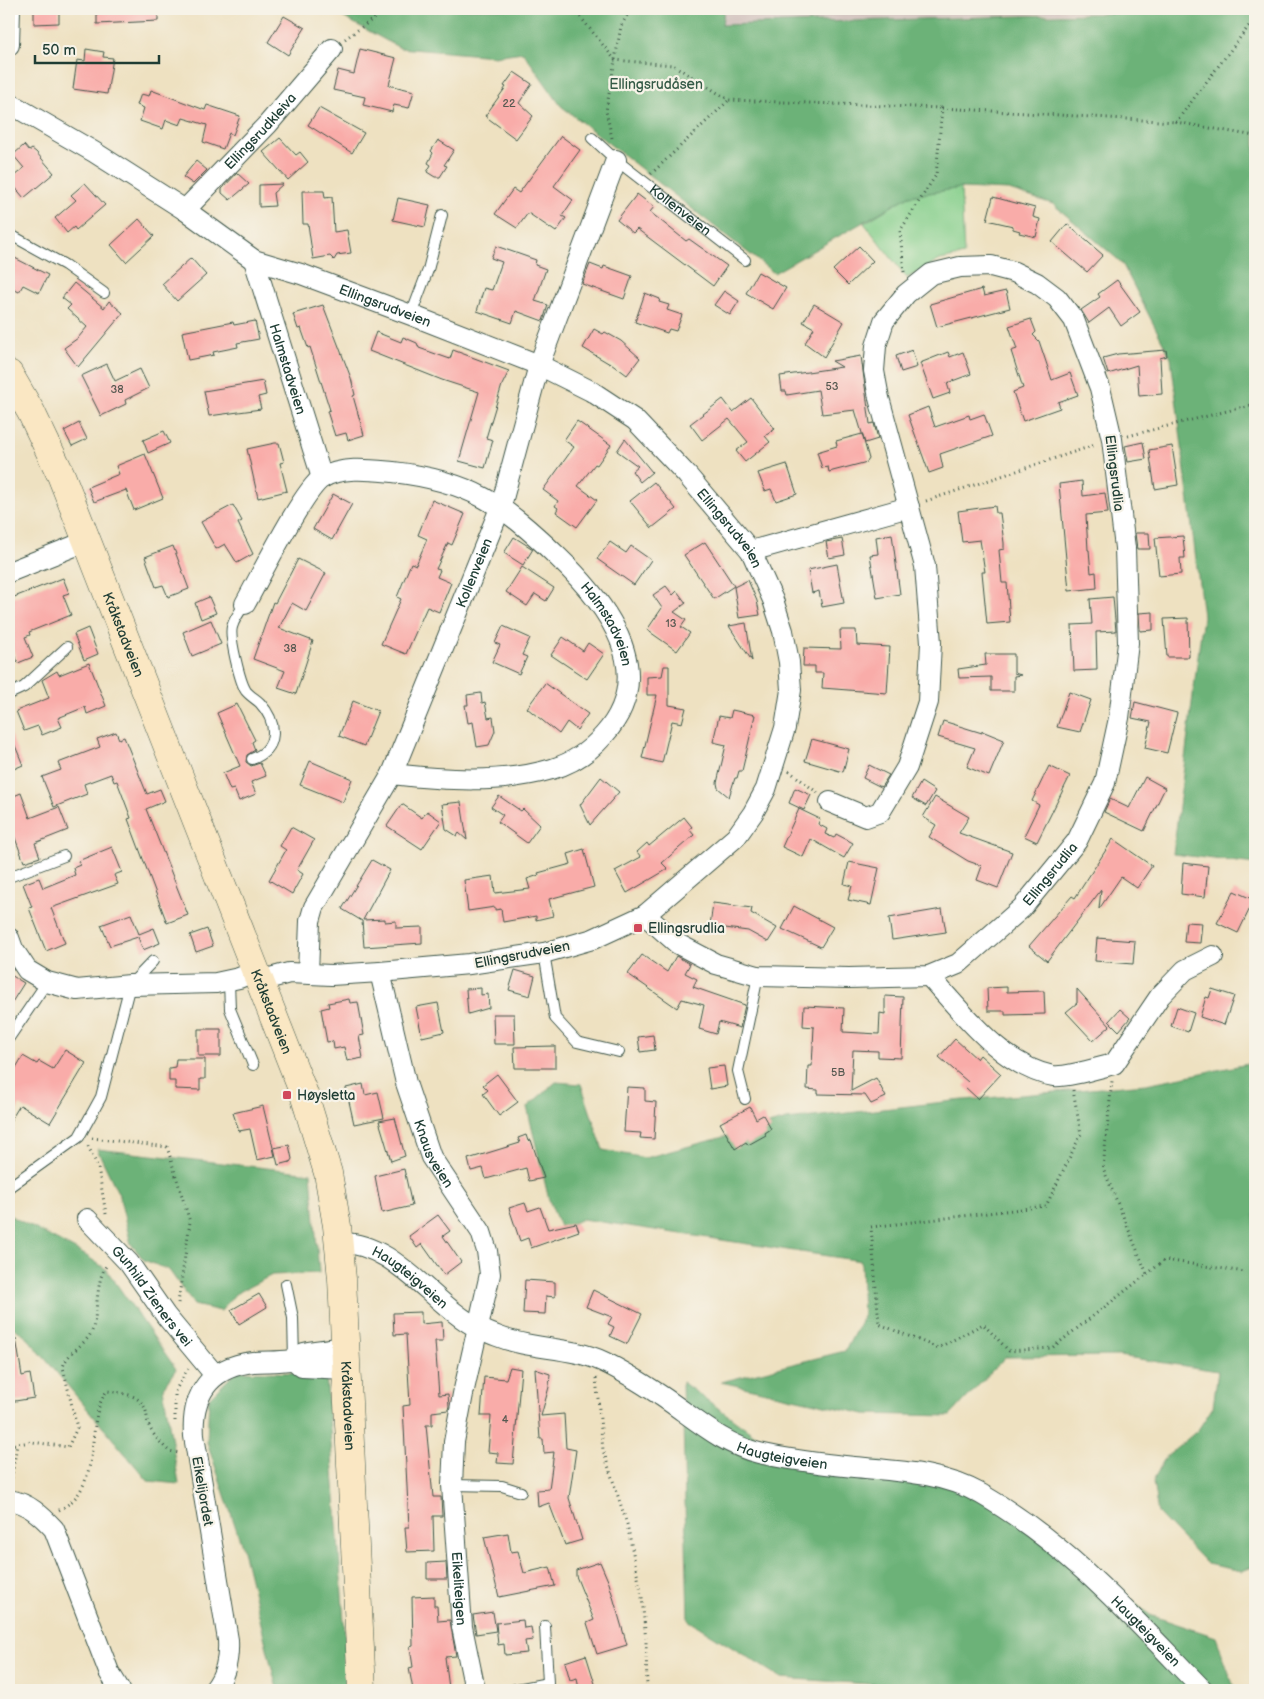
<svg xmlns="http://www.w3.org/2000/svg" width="1264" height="1699" font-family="'Balsamiq Sans',sans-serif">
<rect width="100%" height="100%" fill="#f7f3e8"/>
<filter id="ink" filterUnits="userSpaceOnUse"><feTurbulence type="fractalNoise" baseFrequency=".02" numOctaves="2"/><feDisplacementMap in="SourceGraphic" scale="10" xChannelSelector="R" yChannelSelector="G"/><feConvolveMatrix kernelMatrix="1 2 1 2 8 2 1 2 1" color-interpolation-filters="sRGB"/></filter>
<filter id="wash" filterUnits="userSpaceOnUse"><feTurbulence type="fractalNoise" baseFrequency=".0096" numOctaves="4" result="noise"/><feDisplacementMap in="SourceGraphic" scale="20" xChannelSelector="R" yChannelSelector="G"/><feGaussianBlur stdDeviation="1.12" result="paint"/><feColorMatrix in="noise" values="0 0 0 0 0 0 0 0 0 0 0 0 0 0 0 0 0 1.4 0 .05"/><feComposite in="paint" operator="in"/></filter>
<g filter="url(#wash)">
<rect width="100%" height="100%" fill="#eee1c1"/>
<path fill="#d0c0bc" d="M724 9H1202L722 25Z"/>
<path fill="#86cf8c" stroke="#528660" d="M961 188 964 255 940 260 907 278 864 223 909 196Z"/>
<path fill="#6cb278" stroke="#467856" d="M328 9H724L722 25 1255 9V864L1173 854 1203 616 1171 358 1122 263 1053 204 1009 190 961 188 909 196 774 273 561 106 523 52 494 56 400 48Z
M1248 1064H1255V1566L1242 1571 1207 1564 1158 1513 1153 1482 1164 1459 1198 1430 1213 1407 1218 1371 1119 1356 1005 1357 950 1416 865 1414 721 1382 845 1351 863 1317 861 1261 582 1219 561 1229 549 1200 527 1107 556 1082 581 1084 603 1150 645 1158 787 1120 953 1101 1146 1084Z
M97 1149 311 1173 319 1273 272 1275 235 1294 221 1311 194 1305 169 1270 144 1260 131 1244 119 1195Z
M9 1215 85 1255 106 1269 176 1369 163 1388 179 1484 148 1481 25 1335 9 1325Z
M237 1371 326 1374 349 1690 277 1689 242 1546 207 1442 209 1398Z
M682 1382 783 1455 881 1462 1012 1508 1150 1615 1216 1637 1235 1690H957L781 1678 688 1620Z"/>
<g id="blocks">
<path fill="#f9aca9" d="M34 9H59V23L34 24Z
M97 9H158V21L97 24Z
M284 16 305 28 288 55 268 42Z
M86 49 104 52 103 57 113 58 107 94 73 89 77 60 85 61Z
M360 49 396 58 389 85 414 91 409 108 394 105 392 112 363 105 365 97 333 90 338 70 354 74Z
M514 72 532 84 519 103 533 116 516 139 485 116 506 87 504 86Z
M151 90 205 110 207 105 240 116 233 135 229 133 223 149 203 142 207 125 183 118 180 125 166 120 163 129 140 121 144 108 137 105 141 94 149 96Z
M319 108 364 133 352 153 308 125Z
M561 136 580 150 554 186 573 200 562 216 566 218 556 232 528 213 517 228 495 214 513 189 519 193Z
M280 138 296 155 300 152 308 162 288 180 263 152Z
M438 140 454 150 444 165 447 166 440 177H435L427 172 431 165 428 163 433 153 431 151Z
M24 145 29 151 32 149 36 152 54 173 24 198 9 180 24 168 13 155Z
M196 161 207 170 193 184 183 177Z
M237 173 249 184 230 200 222 193V189Z
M85 183 105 205 76 230 74 227 67 233 55 218 76 200 71 195Z
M283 184 273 193 275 206 259 207V185Z
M302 191H324L325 198 332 197 334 232 347 230 351 253 337 255 334 260 330 256 313 259 308 224H303Z
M637 194 654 207 650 212 686 241 689 239 727 266 713 286 637 229 633 233 617 220Z
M993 197 1035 208 1033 217 1040 219 1036 237 1019 233 1020 231 1013 229V226L987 220Z
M398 198 430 205 425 227 393 220Z
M139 219 154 236 126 262 111 245Z
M1067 224 1103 255 1087 272 1052 242Z
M496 246 536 260 535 265 546 269 535 301 548 305 543 321 516 311 512 323 477 311 484 288 492 290 502 262 491 258Z
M859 246 873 261 848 285 833 270Z
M9 255 48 275 39 293 23 285 19 292 9 287Z
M191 258 206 275 177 301 162 284Z
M590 264 603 269 604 266 632 276 624 299 582 284Z
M758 272 786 288 773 309 746 293Z
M1117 280 1140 312 1121 326 1109 308 1089 323 1081 310 1100 297 1098 294Z
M74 283 104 308 109 301 123 313 78 367 64 348 78 338 87 327 67 309 71 305 62 298Z
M982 289 984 296 1006 291 1010 308 937 327 930 304Z
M724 291 739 301 730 315 714 305Z
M645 293 660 299 659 302 669 305 667 310 682 315 676 331 669 329 667 333 635 322Z
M814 304 844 322 824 357 805 343 814 328 803 322Z
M323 305 351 378 355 395 353 396 364 435 348 440 346 433 335 436 327 411 330 410 310 347 308 348 301 328 298 329 293 314Z
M1031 319 1036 332 1033 335 1039 341 1052 380 1070 373 1078 395 1058 402 1060 408 1023 421 1013 392 1023 388 1011 351 1017 349 1009 326Z
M255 321 259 339 237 343 238 347 213 352 214 355 188 360 182 332 233 322 234 325Z
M594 329 603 334 605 332 621 341 640 358 627 375 611 363 610 364 583 348Z
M376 332 401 342 403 337 417 343 419 348 450 359 453 350 509 371 502 385 486 438 493 440 485 468 459 461 479 392 442 380 369 351Z
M912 350 917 367 901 372 896 356Z
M1166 350 1167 356 1160 358 1162 394 1139 396 1137 365 1108 374 1103 358 1118 354Z
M948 352 950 357 963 352 971 374 947 383 950 393 933 399 920 363Z
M861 356 870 424 874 423 878 439 865 443 855 410 822 414 818 390 787 395 786 391H782L780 376 842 367 832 361Z
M107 364 115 381 140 369 149 388 125 400 126 404 101 416 81 376Z
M263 381 266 395 258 397 261 409 209 416 204 391Z
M751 398 775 429 765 436 770 442 745 462 736 451 748 442 729 419 702 440 690 424 723 399 733 412Z
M928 407 935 427 969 415 970 419 984 414 992 436 940 454 943 468 929 473 908 415Z
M577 421 611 445 597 465 595 464 578 486 597 500 577 527 556 512 558 508 555 506 558 501 543 490 574 447 564 440Z
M79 423 87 439 72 446 64 431Z
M164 431 170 443 148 453 143 440Z
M862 434 869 459 867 462 829 472 828 467 822 468 817 452 837 446 836 441Z
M625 439 652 472 640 482 632 471 638 466 617 451Z
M1143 442 1146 459 1128 462 1125 446Z
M275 443H279L284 462 280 463 287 491 258 498 247 449Z
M1172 446 1178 485 1155 489 1149 450Z
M145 454 163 498 134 510 126 490 94 502 88 487 119 474 116 466Z
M787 464 797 494 776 501 771 489 765 491 758 473Z
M1082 481 1083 496 1105 493 1108 513 1086 515 1088 550H1089L1091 573 1096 572 1097 588 1069 591 1059 484Z
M654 482 676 509 652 528 630 501Z
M333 494 352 504 332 540 313 529Z
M432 500 465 514 452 545 448 543 436 569 440 570 437 577 451 583 439 612 427 607 406 654 381 644 401 599 397 597 411 563 416 565 427 539 418 535Z
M233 505 242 521 238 523 253 554 237 563 225 544 216 549 201 522Z
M995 506 996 513H1000L1004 543V549L999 550 1002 583H1007L1010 622 987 624 982 572H985L980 540 962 542 958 511Z
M1135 533H1149L1150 549H1137Z
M892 534 900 594 877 598 870 555 878 554 876 537Z
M1183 536 1185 558H1180L1181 574 1159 576 1155 538Z
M514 537 533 549 523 565 504 553Z
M842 539 845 555 829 558 826 542Z
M610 542 626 553 631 546 651 560 634 585 597 559Z
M705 542 734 586 714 599 684 555Z
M173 546 189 589 168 597 163 585 156 587 145 557Z
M298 559 326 573 306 611 292 603 279 628 313 641 296 694 278 688 285 671 253 659 273 602 275 603Z
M837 564 844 603 822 607 819 591 812 593 808 570Z
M522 567 554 588 546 601 535 594 527 606 506 592Z
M63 578 69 593 63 595 71 615 29 632 30 635 25 637 33 657 18 663 9 639V599Z
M748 580 757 601 760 615 739 618 734 587Z
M666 586 673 595 677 591 686 603 674 612 686 620 681 627 690 633 677 651 647 630 662 608 653 595Z
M209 597 216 613 201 619 195 603Z
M1113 597 1116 631 1096 632 1097 670 1074 671 1072 625 1092 624 1090 599Z
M1153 612V630L1140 631 1139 613Z
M1188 618 1189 657H1167L1164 619Z
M211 620 221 644 192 656 183 632Z
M746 623 752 661 729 626Z
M503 626 530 638 522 655 527 657 519 674 492 662 500 645 495 643Z
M88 628 98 654 84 660 74 634Z
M840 630H856L857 645 890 647 887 693 822 688 823 673H815V666H803L804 648 841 649Z
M563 637 583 651 588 643 604 654 587 679 551 655Z
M985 654H1014V673L1021 675 1014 676V691H991V677L959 678 958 669 986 665Z
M89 663 106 706 87 714 85 707 58 718 62 727 42 735 38 726 24 731 16 711 49 698 42 680 57 671 59 675Z
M664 666H669V705L686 708 682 723 672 721 662 763 642 758 657 695H647V677L662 676Z
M545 683 588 714 577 730 567 722 559 734 527 708Z
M1069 692 1091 700 1080 732 1057 727Z
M481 693 482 703 485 702 488 718 493 717 495 731 489 745 477 747 473 722 468 723 465 705H468L467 695Z
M353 701 378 711 364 746 339 736Z
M1135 702 1177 713 1167 753 1145 748 1151 722 1132 718Z
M237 704 255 740 252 742 255 750 247 755 246 762 251 766 260 763 266 776 251 782 256 794 239 801 234 789 230 790 223 773 240 766 217 713Z
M732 710 755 715 742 771H739L737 778H735L729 797 718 788 717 783 726 745 713 742 719 716 730 718Z
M943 721 982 733V731L1004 740 989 776 967 767 975 748 938 737Z
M9 731 23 765 9 771Z
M116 732 119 739 124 737 147 794 160 789 165 801 146 809 188 915 167 923 128 819 131 818 117 781 114 782 111 774 84 784 87 794 54 807 42 777 61 770 58 763 100 747 97 739Z
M812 739 849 749 843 772 805 761Z
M310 761 352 779 343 802 300 785Z
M869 765 889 775 881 787 863 778Z
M1049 766 1070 776 1037 842 1024 836 1039 805 1032 801Z
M601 777 619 792 590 825 580 805Z
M1145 777 1165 788 1144 831 1104 812 1110 799 1129 808Z
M921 782 935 791 926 806 912 798Z
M795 788 811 795 804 810 789 803Z
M21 793 30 818 59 807 68 830 35 843 40 857 24 862 9 822V798Z
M499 796 521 811 523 809 540 825 527 843 498 822 503 815 491 807Z
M935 797 969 817 959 833 1012 852 998 888 977 880 982 866 968 861 929 837 936 825 923 817Z
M461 802 467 840 459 833 457 836 446 829 442 804Z
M402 804 422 818 427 811 441 821 422 849 387 826Z
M799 809 820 819 818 824 827 829 825 834 834 838 836 834 853 843 844 858 811 839 803 857 782 847Z
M684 817 692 827 689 829 694 835 662 863 668 869 627 893 615 871 641 857 637 852 647 843 649 846Z
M291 827 314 840 297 870 303 874 292 894 269 880 286 850 280 846Z
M1113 839 1152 866 1137 888 1121 877 1099 909 1101 890 1047 961 1029 946 1072 896 1075 898Z
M112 847 122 872 114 875 118 884 51 908 65 943 46 951 29 908 32 907 23 884 39 878 43 888 75 875 73 868 80 865 78 861Z
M584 849 594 887 549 899 553 916 536 920V916L503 922 501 909 495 910V907L468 911 464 880 493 876 495 893 530 889 527 879 539 875 538 873 571 864 568 854Z
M372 860 390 870 363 920 385 919V922L396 921V928L422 927V943L364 947 362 921 342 909Z
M849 862 879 868 871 905 848 900 852 886 844 884Z
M1183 863 1208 866 1205 897 1181 894Z
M1234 891 1254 900 1238 933 1217 923Z
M713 903 752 908 751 913 777 928 768 942 748 931 710 926Z
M794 906 833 927 821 947 782 929Z
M942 909 946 932 892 940 889 918Z
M131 914 139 934 154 928 160 943 143 950 138 937 110 946 101 925Z
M1186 922 1202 923 1200 943 1184 942Z
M207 929 213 946 196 952 190 935Z
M1097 938 1135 941 1133 964 1095 961Z
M642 955 667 972 676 956 690 964 685 973 697 979 693 987 745 1005 740 1028 719 1022 716 1034 699 1029 704 1005 682 999 677 1008 628 974Z
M515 970 535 976 530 996 509 990Z
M9 974 24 983 9 1007Z
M1007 987V992L1044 991 1045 1014 1005 1015V1011H988L987 988Z
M481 988V995L488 994 489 1008 468 1014 466 989Z
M1077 989 1110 1026 1093 1041 1066 1012 1077 1003Z
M1212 989 1234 996 1224 1025 1200 1017 1206 997 1209 998Z
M885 996 903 997 901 1058 878 1057V1051L853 1050 851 1091 876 1078 886 1097 871 1104 865 1095 818 1094V1090L807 1089 808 1066H812L814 1027 803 1026 804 1006 844 1008 843 1032 879 1034 880 1013 885 1014Z
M349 999 350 1003 358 1002 364 1035 359 1036 363 1058 347 1061 344 1047 334 1049 333 1041 327 1042 321 1009 329 1007 328 1003Z
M438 1003 444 1032 422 1037 416 1007Z
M1177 1007 1194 1013 1188 1032 1171 1026Z
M1120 1009 1130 1018 1119 1031 1109 1021Z
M493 1014H514L515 1044H494Z
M198 1029H221V1056H198Z
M653 1035 655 1050 640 1052 638 1037Z
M955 1039 977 1059 980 1055 1001 1074 978 1099 964 1086 968 1082 939 1057Z
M555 1046V1068H515L514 1047Z
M65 1050 86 1063 50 1123 20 1105 9 1123V1079L23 1056 37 1064 39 1061 53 1069Z
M176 1059H205V1079H200V1090L175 1089V1081H169V1068L175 1067Z
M724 1066 727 1086 710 1089 707 1068Z
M497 1074 518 1102 499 1116 483 1094 488 1090 483 1085Z
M363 1084 365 1095 378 1092 384 1118 354 1124 346 1088Z
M627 1087 645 1088V1101L656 1102 654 1139 640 1138 641 1133 624 1132Z
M263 1106 275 1156 257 1160 250 1129 239 1131 233 1113Z
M750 1107 756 1119 763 1115 771 1129 765 1133 766 1135 748 1145 746 1142 735 1149 720 1123Z
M395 1118 405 1156 391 1161 379 1121Z
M526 1135 528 1141 531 1140 544 1178 529 1181 526 1168 486 1179 483 1168 471 1171 468 1159 520 1143 518 1138Z
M289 1145 292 1159 290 1162 278 1165 274 1148Z
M404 1169 412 1206 382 1213 375 1176Z
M525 1203 528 1211 540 1207 548 1229 576 1223 579 1231 531 1248 528 1238 520 1241 509 1208Z
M438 1215 450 1231 443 1236 461 1262 444 1275 422 1244 417 1248 409 1236Z
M525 1280 555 1282V1297L546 1296 545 1314 523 1313Z
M593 1290 642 1314 627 1344 610 1336 614 1327 608 1324 612 1317 586 1307Z
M259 1294 267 1307 239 1324 231 1310Z
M421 1312V1324L442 1322 443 1341H435L439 1395 448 1394 449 1406 448 1410 432 1412V1425H426L433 1497H441L442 1516H433L434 1551 407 1552 405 1527H409L403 1406 410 1405 406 1334 394 1335 393 1313Z
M16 1338 22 1376 30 1374 34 1398 9 1402V1339Z
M510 1367 521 1369 513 1464 497 1463 498 1453 488 1452 491 1416H481L484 1377 506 1379Z
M535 1369 550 1374 549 1387 541 1416 564 1414 566 1448 576 1450 569 1498 582 1540 565 1545 549 1503 538 1507 537 1490 549 1489 554 1452 544 1453 543 1439H540Z
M508 1533 511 1552 518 1551 524 1573 550 1567 555 1586 499 1597 484 1537Z
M446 1562 447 1579H427V1563Z
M600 1562 609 1583 627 1645 597 1654 587 1623 594 1620 576 1576V1570Z
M434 1596V1606H437L438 1621 450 1620 456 1656 445 1657 449 1688 413 1690 409 1668 413 1667 410 1647 413 1646 412 1597Z
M493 1612 496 1631 476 1634 473 1615Z
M523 1620 524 1628 531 1627 533 1640 525 1641 527 1653 505 1655 504 1644 498 1645 496 1623Z
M586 1655 597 1690H579L577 1678 570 1680 565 1662Z"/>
</g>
</g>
<g filter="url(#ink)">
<use href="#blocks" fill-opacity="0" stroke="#3e5649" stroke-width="1"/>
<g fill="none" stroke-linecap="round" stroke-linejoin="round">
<g stroke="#3e5649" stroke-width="12">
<g id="lane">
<path id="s1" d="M592 138 616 160 745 260"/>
<path d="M9 234 65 265 104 293"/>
<path d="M411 315 428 270 442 215"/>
<path d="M245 604C240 611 234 619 232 627 229 637 240 682 246 691 250 696 256 699 260 703 278 723 279 749 252 759"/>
<path d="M9 694 24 687 67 647"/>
<path d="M9 877 64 856"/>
<path d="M544 953 555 1018 577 1042 619 1052"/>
<path d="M229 982 230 1009 253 1065"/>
<path d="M9 1038 47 982"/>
<path d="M745 1099 738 1071 758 976"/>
<path d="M9 1187 79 1137 101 1097 130 985 153 961"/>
<path d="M286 1284 293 1318 294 1360"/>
<path d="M452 1485 502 1486 521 1492"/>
<path d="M512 1690 548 1683 545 1626"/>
</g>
</g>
<g stroke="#3e5649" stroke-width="22">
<g id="street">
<path d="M9 45 10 9"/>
<path id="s2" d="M9 103 94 152 185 210 254 260 301 274 411 315 539 365 591 391 635 420 687 475 751 551 773 600 783 631 789 662 791 690 785 728 766 789 753 813 736 837 645 915 593 939 544 953 469 964 380 972 331 975 289 973 259 981"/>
<path id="s3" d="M185 210 268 124 332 49"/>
<path id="s4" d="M254 260 322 478"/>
<path d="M751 551 909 507"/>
<path d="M9 572 87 541"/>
<path id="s5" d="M245 604C259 579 303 490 322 478 342 466 371 470 393 472 471 481 503 504 558 557 606 603 660 672 604 735 591 750 573 763 552 769 502 784 444 780 392 774"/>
<path id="s6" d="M645 915 678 944 716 964 758 976 849 978 929 976 958 964 1022 908 1077 841 1105 783 1119 718 1128 643 1125 548 1112 439 1100 388 1074 320 1057 298 1037 283 1014 272 991 266 960 267 931 274 906 294 884 321 876 346 874 371 879 398 925 566 931 643 928 702 907 767 880 812 866 817 830 802"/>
<path d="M9 938 13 949 27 970 47 982 77 990 130 985 216 983 239 978 256 971"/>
<path id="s7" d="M380 972 406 1083 431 1157 481 1232 487 1251 490 1274 463 1394 454 1442 452 1485 462 1627 475 1690"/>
<path id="s8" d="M308 973 310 921 314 907 392 774 501 506 539 365 616 160"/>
<path d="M929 976C962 1012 1003 1067 1053 1076 1065 1078 1101 1067 1114 1064L1160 996 1185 970 1213 956"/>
<path id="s9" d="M87 1219 129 1263 166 1316 215 1375"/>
<path id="s10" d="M339 1243C393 1240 434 1306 478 1328 484 1331 490 1333 497 1336 531 1350 570 1346 604 1362 623 1371 642 1383 660 1395 692 1416 721 1444 759 1453 790 1460 823 1464 854 1467 897 1471 942 1472 981 1494 1068 1544 1134 1619 1203 1690"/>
<path d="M294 1360 302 1367 346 1369"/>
<path d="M9 1500C28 1503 41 1515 54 1529L109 1672 120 1690"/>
<path d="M214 1690C226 1675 229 1659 228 1640L194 1436C191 1394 210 1367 253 1362 265 1361 279 1362 291 1360 296 1360 299 1355 304 1353 318 1350 332 1349 346 1347"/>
</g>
</g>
<g stroke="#3e5649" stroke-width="29">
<g id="secondary">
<path id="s11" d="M9 374 31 412 61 475 304 1094 328 1173 337 1226 342 1279 362 1690"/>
</g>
</g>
<path stroke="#3e5649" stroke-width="3" stroke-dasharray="1 4" stroke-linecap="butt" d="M574 9 615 60 673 65 729 100 942 108
M1255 18 1176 122 1255 136
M345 39 387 9
M612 138 606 111 621 26 631 9
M651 174 729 100
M904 272 900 231 936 175 942 108 1176 122
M1128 436 1255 404
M926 501 1095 445
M789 771 818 793
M1073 1090 1081 1134 1046 1206 871 1227 879 1324 938 1348 983 1324 1009 1351 1052 1348 1147 1274 1103 1168 1112 1081
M92 1138 167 1147 190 1222 178 1303
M88 1146 98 1167 106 1214
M1147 1274 1165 1260 1245 1272
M596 1378 603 1450 627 1524 642 1597 646 1642 647 1690
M175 1421V1391L188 1369
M9 1445 32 1442 68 1447 77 1428 63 1367C68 1350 88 1345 93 1328 98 1311 96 1275 108 1264
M11 1483 17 1444
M59 1510C106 1487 83 1421 107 1391 122 1393 141 1394 146 1411 147 1415 147 1419 148 1423 151 1433 161 1444 169 1451L179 1453"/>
<use href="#lane" stroke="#fff" stroke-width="10"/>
<use href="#street" stroke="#fff" stroke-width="20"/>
<use href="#secondary" stroke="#fae7c3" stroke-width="28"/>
</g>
</g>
<g fill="#d1495b" stroke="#f7f3e8" stroke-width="2">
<rect x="633" y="923" width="10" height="10" rx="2.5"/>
<rect x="282" y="1090" width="10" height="10" rx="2.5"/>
</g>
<g text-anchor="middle" stroke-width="4.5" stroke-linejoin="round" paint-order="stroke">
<g font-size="11" fill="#565951">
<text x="509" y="107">22</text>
<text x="832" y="390">53</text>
<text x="117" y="393">38</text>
<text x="671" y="627">13</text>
<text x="290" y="652">38</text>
<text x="838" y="1076">5B</text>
<text x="505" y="1423">4</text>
</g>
<g font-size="14" fill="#345a46" stroke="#f7f3e8">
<text x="656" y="89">Ellingsrudåsen</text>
</g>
<g font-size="14" fill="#1f3d34" stroke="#f7f3e8">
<text dy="5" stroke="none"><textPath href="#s3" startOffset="109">Ellingsrudkleiva</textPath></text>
<text dy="5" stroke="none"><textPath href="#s1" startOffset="114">Kollenveien</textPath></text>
<text dy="5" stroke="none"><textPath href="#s2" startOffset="430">Ellingsrudveien</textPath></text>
<text dy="5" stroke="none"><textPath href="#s4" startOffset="114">Halmstadveien</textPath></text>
<text transform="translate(1115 473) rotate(83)" y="5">Ellingsrudlia</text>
<text dy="5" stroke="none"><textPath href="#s2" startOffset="850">Ellingsrudveien</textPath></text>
<text dy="5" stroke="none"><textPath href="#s8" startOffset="438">Kollenveien</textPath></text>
<text dy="5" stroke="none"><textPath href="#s5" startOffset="495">Halmstadveien</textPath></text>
<text dy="5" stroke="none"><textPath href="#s11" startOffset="285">Kråkstadveien</textPath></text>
<text dy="5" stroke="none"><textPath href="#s6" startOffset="462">Ellingsrudlia</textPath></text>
<text transform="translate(522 954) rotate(-11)" y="5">Ellingsrudveien</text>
<text dy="5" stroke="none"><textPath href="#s11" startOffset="690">Kråkstadveien</textPath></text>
<text dy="5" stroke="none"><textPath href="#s7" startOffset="190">Knausveien</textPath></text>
<text dy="5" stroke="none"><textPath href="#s10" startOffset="81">Haugteigveien</textPath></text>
<text dy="5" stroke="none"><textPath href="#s9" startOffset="101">Gunhild Zieners vei</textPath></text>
<text dy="5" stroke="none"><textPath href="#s11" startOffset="1095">Kråkstadveien</textPath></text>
<text dy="5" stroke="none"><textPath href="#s10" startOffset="501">Haugteigveien</textPath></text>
<text transform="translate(203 1491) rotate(80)" y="5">Eikelijordet</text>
<text dy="5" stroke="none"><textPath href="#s7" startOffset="644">Eikeliteigen</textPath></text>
<text dy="5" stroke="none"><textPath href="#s10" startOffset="920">Haugteigveien</textPath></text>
</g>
<g font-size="14" fill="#1f3d34" stroke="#f7f3e8" text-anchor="start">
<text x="648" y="933">Ellingsrudlia</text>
<text x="297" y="1100">Høysletta</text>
</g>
</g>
<rect width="1264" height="1699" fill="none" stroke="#f7f3e8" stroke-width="30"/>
<path d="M35 55v8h124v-8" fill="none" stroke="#1f3d34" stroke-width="2.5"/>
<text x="42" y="55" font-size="15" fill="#1f3d34" stroke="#f7f3e8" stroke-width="4" paint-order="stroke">50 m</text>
</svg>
